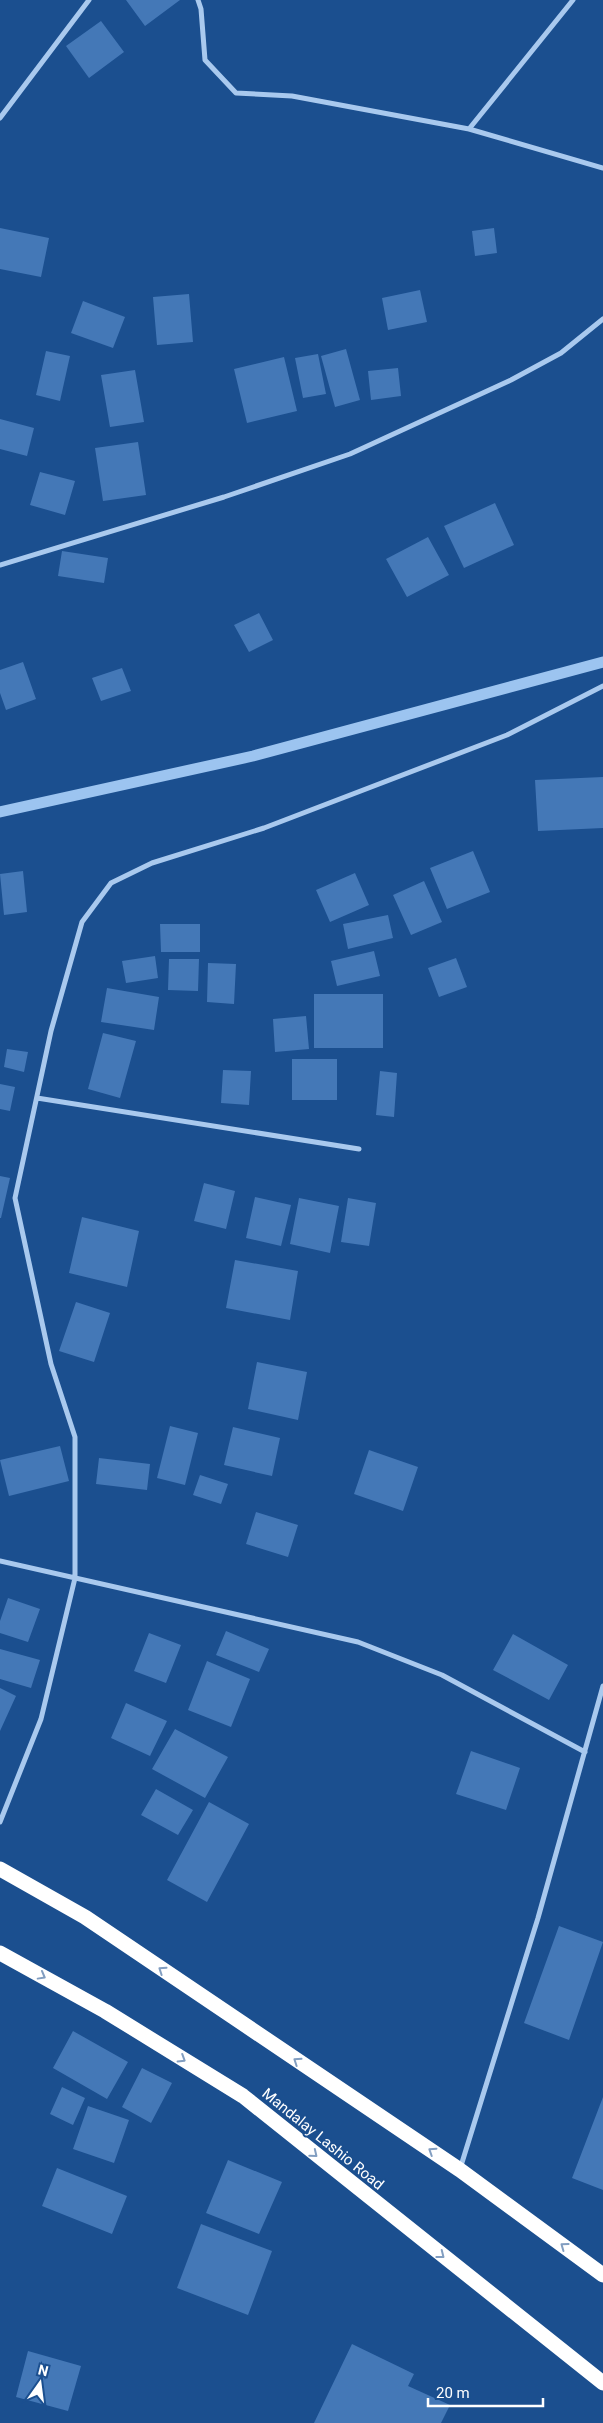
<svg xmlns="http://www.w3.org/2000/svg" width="603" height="2423" font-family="Roboto,sans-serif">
<rect width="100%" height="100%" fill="#1b4f8f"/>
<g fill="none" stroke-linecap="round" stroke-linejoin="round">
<path stroke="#9cc4f0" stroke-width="11" d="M0 812 253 756 603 662"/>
</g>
<path fill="#4478b7" d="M126 0H180L145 26Z
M101 21 124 52 89 78 66 46Z
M0 228 49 238 41 277 0 269Z
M494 228 497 253 475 256 472 231Z
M420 290 427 322 388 330 382 298Z
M189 294 193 342 157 345 153 297Z
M83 301 125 317 113 348 71 333Z
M346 349 360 400 335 407 321 356Z
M46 351 70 356 60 401 36 395Z
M318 354 326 394 303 398 295 358Z
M284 357 297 411 247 423 234 369Z
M398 368 401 396 371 400 368 371Z
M135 370 144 422 110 427 101 375Z
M0 419 34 428 27 456 0 449Z
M138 442 146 495 103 501 95 448Z
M40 472 75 481 65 515 30 505Z
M495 503 514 545 464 568 444 526Z
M428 537 449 575 407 597 386 559Z
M62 551 108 558 104 583 58 576Z
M259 613 273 640 249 652 234 625Z
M23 662 36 699 6 710 0 693V670Z
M122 668 131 691 101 701 92 678Z
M603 777V828L538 831 535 780Z
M473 851 490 892 447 909 430 868Z
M23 871 27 912 4 915 0 874Z
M355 873 369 905 330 922 316 890Z
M424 881 442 922 411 935 393 895Z
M388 915 393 938 348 949 343 924Z
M160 924H200V952H161Z
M374 951 380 976 337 986 331 961Z
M155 956 158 978 126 983 122 961Z
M456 958 467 987 439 997 428 968Z
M169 959H199L198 991 168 990Z
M208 963 236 964 234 1004 207 1002Z
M107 988 159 997 154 1030 101 1022Z
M314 994H383V1048H314Z
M306 1016 309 1049 275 1052 273 1019Z
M103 1033 136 1041 120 1098 88 1089Z
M7 1049 28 1052 24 1072 4 1067Z
M292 1059H337V1100H292Z
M223 1070 251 1071 249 1105 221 1103Z
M380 1071 397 1073 394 1117 376 1115Z
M0 1084 15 1087 10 1111 0 1109Z
M0 1176 10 1178 1 1218H0Z
M204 1183 235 1191 226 1229 194 1221Z
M255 1197 291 1205 281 1246 246 1238Z
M299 1198 339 1206 330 1253 290 1244Z
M348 1198 376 1203 369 1246 341 1242Z
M82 1217 139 1231 127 1287 69 1273Z
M235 1260 298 1271 290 1320 226 1308Z
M76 1302 110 1313 94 1362 59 1351Z
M257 1362 307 1372 298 1420 248 1409Z
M170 1426 198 1433 185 1485 157 1478Z
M233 1427 280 1438 272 1476 224 1465Z
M60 1446 69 1481 9 1496 0 1460Z
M369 1450 418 1467 403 1511 354 1494Z
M99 1458 150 1464 147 1490 96 1484Z
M200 1475 228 1484 221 1504 193 1495Z
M256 1512 298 1525 288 1557 246 1544Z
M8 1598 40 1609 28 1642 0 1633V1621Z
M226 1631 269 1649 259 1672 216 1655Z
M149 1633 181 1645 166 1683 134 1671Z
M513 1634 568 1665 549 1700 493 1670Z
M0 1649 40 1660 31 1688 0 1679Z
M207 1661 250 1679 231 1727 188 1710Z
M0 1688 16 1696 0 1731Z
M126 1703 167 1721 150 1756 111 1738Z
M175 1729 228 1757 205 1798 152 1769Z
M471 1751 520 1768 506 1810 456 1794Z
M156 1789 193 1810 178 1835 141 1815Z
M209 1802 249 1824 207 1902 167 1880Z
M559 1926 603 1942 569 2040 524 2023Z
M73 2031 128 2062 107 2099 53 2068Z
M142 2068 172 2083 151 2123 122 2107Z
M62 2087 85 2098 73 2125 50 2114Z
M603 2097V2190L572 2178Z
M88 2106 129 2120 114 2163 73 2149Z
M228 2160 282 2182 259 2234 206 2213Z
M57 2168 127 2196 112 2234 42 2206Z
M201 2224 272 2251 248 2315 177 2288Z
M352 2344 414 2374 408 2386 450 2405 441 2423H314Z
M28 2351 81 2366 68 2411 16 2397Z"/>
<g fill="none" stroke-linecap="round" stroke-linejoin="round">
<path stroke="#a9c9ee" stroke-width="5" d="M198 0 201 9 205 60 236 93 292 96 469 129 603 168
M0 118 89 0
M469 129 573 0
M0 565 224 497 350 454 511 380 561 353 603 319
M37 1098 359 1149
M0 1561 358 1642 442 1675 585 1752
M0 1822 41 1719 75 1578V1437L51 1364 15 1198 51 1031 82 922 111 883 152 863 264 828 507 735 603 686
M460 2169 538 1918 603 1686"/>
<path stroke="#fff" stroke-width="15" d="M0 1869 85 1917 460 2170 603 2275
M0 1953 105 2011 243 2096 603 2383"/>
</g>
<defs><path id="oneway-chevron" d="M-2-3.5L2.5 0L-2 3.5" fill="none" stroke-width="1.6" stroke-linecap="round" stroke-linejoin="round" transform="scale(1.25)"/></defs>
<g stroke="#829ec1">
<use href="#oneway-chevron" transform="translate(162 1970) rotate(-146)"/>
<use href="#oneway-chevron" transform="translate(42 1976) rotate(29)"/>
<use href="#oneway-chevron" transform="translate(182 2059) rotate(32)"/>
<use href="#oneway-chevron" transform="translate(297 2061) rotate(-146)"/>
<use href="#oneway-chevron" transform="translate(432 2151) rotate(-147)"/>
<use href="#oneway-chevron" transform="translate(314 2154) rotate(39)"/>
<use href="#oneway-chevron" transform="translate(564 2246) rotate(-144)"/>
<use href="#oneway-chevron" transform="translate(441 2255) rotate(38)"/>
</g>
<g text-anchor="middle" stroke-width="4" stroke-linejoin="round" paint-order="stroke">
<g font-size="15" fill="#fff" stroke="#1b4f8f">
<text transform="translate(323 2139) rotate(39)" y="5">Mandalay Lashio Road</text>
</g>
</g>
<g transform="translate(40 2383) rotate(14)" stroke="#1b4f8f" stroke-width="4" paint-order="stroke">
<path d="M0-4L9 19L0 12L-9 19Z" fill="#ffffff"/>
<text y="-8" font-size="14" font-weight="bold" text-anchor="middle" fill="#ffffff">N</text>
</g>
<path d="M428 2398v8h115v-8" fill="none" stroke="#ffffff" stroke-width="2.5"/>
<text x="436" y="2398" font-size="15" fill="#ffffff" stroke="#1b4f8f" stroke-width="4" paint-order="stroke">20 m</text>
</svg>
